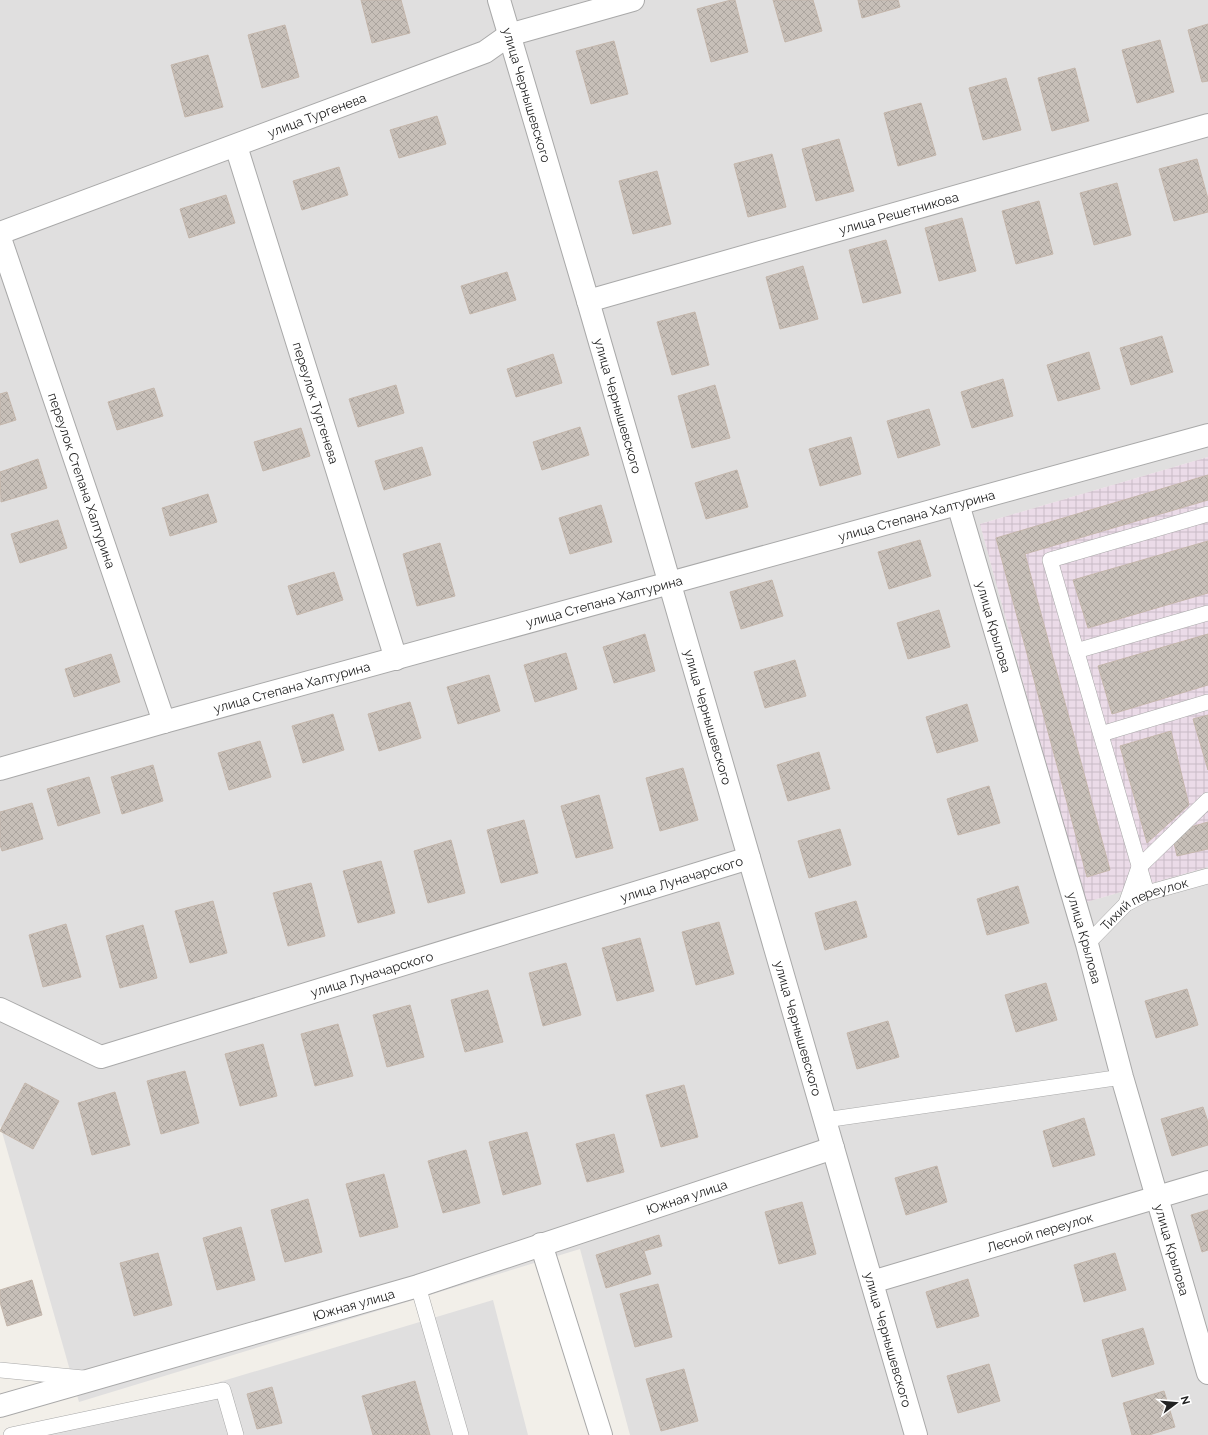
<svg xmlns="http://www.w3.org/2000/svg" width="1208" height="1435" font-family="Raleway,sans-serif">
<defs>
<pattern id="industrial-grid" width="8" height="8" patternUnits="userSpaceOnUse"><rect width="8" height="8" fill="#ebdbe8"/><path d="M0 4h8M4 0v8" fill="none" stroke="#c9bcc7"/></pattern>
<pattern id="building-cross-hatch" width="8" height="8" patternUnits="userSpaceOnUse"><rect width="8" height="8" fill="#c7bfb8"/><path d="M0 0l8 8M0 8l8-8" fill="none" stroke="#aba49e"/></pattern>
</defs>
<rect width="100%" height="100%" fill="#f2efe9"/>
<path fill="#e0dfdf" d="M0 0H1208V457L980 524 1083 903 1208 867V1435H630L580 1249 79 1402 0 1125Z
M493 1300 528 1435H43Z"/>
<path fill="url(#industrial-grid)" d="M1208 457V867L1083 903 980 524Z"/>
<path fill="url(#building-cross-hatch)" stroke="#c4b6ab" d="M361 0H401L410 33 372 43Z
M731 0H735L748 52 711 62 697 9Z
M773 0H813L822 31 785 42Z
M858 0H898L900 7 862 18Z
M1208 24V81L1202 82 1188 30Z
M285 25 299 77 262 88 248 35Z
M1160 40 1174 92 1137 103 1122 50Z
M614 41 628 94 591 104 576 51Z
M208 55 223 107 185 117 171 65Z
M1075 68 1089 121 1052 131 1038 78Z
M1006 78 1021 130 983 140 969 88Z
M921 103 936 155 898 166 884 113Z
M437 116 446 144 399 158 390 130Z
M839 139 854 191 816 201 802 149Z
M772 154 786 207 748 217 734 164Z
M1197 159 1208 199V212L1174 221 1159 169Z
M339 167 348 195 302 210 293 181Z
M657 171 671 224 633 234 619 181Z
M1117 183 1131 235 1094 245 1080 193Z
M226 195 235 223 189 238 180 209Z
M1039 201 1053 254 1016 264 1002 211Z
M962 218 976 271 939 281 925 228Z
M886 240 901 293 863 303 849 250Z
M803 266 818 319 780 329 766 277Z
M507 272 516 300 470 314 461 286Z
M695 312 709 365 672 375 657 322Z
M1162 336 1173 372 1131 385 1120 348Z
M1089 352 1100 389 1058 401 1047 365Z
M553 354 562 383 516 397 507 369Z
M1003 379 1013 416 972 428 961 392Z
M396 385 404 413 358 427 349 399Z
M715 385 730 438 692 448 678 396Z
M154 388 163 416 117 430 108 402Z
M7 392 16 420 0 425V394Z
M929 409 940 445 898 458 887 421Z
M580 427 589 455 542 470 533 442Z
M301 428 310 456 263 471 254 442Z
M851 437 861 474 820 486 809 449Z
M422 447 431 475 384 490 375 461Z
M38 459 47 488 1 502 0 472Z
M737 470 748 507 706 519 695 483Z
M1208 475V500L1025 554 1110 870 1087 877 996 538Z
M208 494 217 522 170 536 162 508Z
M601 505 612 542 570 554 559 518Z
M58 520 67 548 20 563 11 534Z
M920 540 931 576 889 589 878 552Z
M1208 541V593L1088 628 1073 580Z
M440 543 455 596 417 606 403 554Z
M334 572 343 600 297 615 288 586Z
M772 580 783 616 741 629 730 592Z
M939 610 950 647 908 659 897 623Z
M645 634 655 671 614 683 603 647Z
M1208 634V685L1112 714 1098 666Z
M566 653 577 689 535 702 524 665Z
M111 654 120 682 74 697 65 669Z
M795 660 806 696 765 708 754 672Z
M489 675 500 711 458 724 447 687Z
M410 702 421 738 379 751 368 714Z
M967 704 978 741 937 753 926 717Z
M333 714 344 750 303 763 292 726Z
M1208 715V770L1193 719Z
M1171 731 1189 805 1147 843 1120 746Z
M260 741 271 777 229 790 218 753Z
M819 752 830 789 788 801 777 765Z
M153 765 163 801 122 814 111 777Z
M683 768 698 820 660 831 646 778Z
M89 777 100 813 58 826 47 789Z
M989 786 1000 823 958 835 947 799Z
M599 795 613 848 576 858 561 806Z
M32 803 43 839 2 851 0 845V812Z
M524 820 538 873 501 883 487 830Z
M1208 822V849L1177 856 1174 843 1187 828Z
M840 829 851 865 809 878 798 841Z
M451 840 465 893 428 903 414 851Z
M381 861 395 913 358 923 343 871Z
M311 883 325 936 288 946 273 893Z
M1018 886 1029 923 987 935 977 899Z
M213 901 227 953 190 963 175 911Z
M856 901 867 937 825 950 815 913Z
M719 922 734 974 696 985 682 932Z
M66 924 81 977 43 987 29 935Z
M143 925 157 978 120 988 106 936Z
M640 938 654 991 617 1001 602 948Z
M566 963 581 1015 543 1026 529 973Z
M1046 983 1057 1020 1016 1032 1005 995Z
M1187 989 1198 1025 1156 1038 1145 1001Z
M488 990 503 1042 465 1052 451 1000Z
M410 1005 424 1057 387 1067 373 1015Z
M888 1021 899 1057 857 1069 847 1033Z
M338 1024 353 1076 315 1086 301 1034Z
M263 1044 277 1096 240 1106 225 1054Z
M185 1071 199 1123 161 1134 147 1081Z
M25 1083 59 1101 33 1149 0 1131Z
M684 1085 698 1137 661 1147 646 1095Z
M115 1092 130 1145 92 1155 78 1103Z
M1203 1107 1208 1122V1145L1172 1156 1161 1119Z
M1084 1118 1095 1155 1053 1167 1043 1131Z
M527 1132 541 1184 503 1195 489 1142Z
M614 1134 624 1172 587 1182 576 1144Z
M466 1150 480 1203 443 1213 428 1161Z
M937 1166 947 1202 906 1215 895 1178Z
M384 1174 398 1227 360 1237 346 1184Z
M308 1199 322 1252 285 1262 271 1210Z
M802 1202 816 1254 779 1264 765 1212Z
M1208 1210V1250L1202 1252 1191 1215Z
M241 1227 255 1280 217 1290 203 1238Z
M659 1235 662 1246 644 1251 651 1274 606 1288 596 1255Z
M158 1253 172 1305 134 1316 120 1263Z
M1115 1253 1126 1290 1084 1302 1074 1265Z
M968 1279 979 1316 937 1328 926 1292Z
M32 1280 42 1315 7 1326 0 1302V1290Z
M658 1284 672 1337 635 1347 620 1294Z
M1143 1328 1154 1364 1112 1377 1102 1340Z
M989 1364 1000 1401 958 1413 947 1376Z
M684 1369 698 1421 661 1431 646 1379Z
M415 1381 430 1435H373L362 1396Z
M272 1387 282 1423 257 1429 247 1394Z
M1164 1391 1175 1427 1149 1435H1132L1123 1403Z"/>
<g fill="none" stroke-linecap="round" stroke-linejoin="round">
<g stroke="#a9a9a9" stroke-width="16">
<g id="lane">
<path d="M1076 651 1208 613"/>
<path d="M1101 734 1208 702"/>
<path d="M1147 893 1050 560 1208 514"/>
<path d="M1126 904 1139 867 1208 800"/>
<path id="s1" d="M1087 944 1126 904 1147 893 1208 876"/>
<path d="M825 1120 1122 1077"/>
<path d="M418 1286 461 1435"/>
<path d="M0 1370 83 1378"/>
<path d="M11 1435 223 1390 236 1435"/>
</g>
</g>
<g stroke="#a9a9a9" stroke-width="24">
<g id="street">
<path id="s2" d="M499 0 588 301 916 1435"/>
<path id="s3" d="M236 146 396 659"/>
<path id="s4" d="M0 233 485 52 509 35 633 0"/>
<path id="s5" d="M0 238 164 722"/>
<path id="s6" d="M588 301 1208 125"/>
<path id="s7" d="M958 504 1087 944 1122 1077 1208 1373"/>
<path id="s8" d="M0 769 164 722 1208 435"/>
<path id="s9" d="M0 1009 101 1057 749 858"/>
<path d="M541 1244 601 1435"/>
<path id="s10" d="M872 1282 1208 1182"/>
<path id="s11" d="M0 1406 418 1286 833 1148"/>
</g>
</g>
<use href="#lane" stroke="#fff" stroke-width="15"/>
<use href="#street" stroke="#fff" stroke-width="22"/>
</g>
<g text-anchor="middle" stroke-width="4" stroke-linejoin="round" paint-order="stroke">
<g font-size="13" fill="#222" stroke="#fff">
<text dy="5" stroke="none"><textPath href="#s2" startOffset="99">улица Чернышевского</textPath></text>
<text dy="5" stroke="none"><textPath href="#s4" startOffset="338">улица Тургенева</textPath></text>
<text dy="5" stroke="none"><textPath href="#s6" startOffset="323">улица Решетникова</textPath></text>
<text dy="5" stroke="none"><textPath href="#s3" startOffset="269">переулок Тургенева</textPath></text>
<text dy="5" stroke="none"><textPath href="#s2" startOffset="423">улица Чернышевского</textPath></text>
<text dy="5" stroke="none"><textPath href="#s5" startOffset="256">переулок Степана Халтурина</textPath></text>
<text dy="5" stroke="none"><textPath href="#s8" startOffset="951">улица Степана Халтурина</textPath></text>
<text dy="5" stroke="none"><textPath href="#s8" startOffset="627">улица Степана Халтурина</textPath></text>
<text dy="5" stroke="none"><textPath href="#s7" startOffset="128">улица Крылова</textPath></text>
<text dy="5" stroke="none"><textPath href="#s8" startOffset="303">улица Степана Халтурина</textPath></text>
<text dy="5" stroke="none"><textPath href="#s2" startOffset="747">улица Чернышевского</textPath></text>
<text dy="5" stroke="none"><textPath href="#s9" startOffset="719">улица Луначарского</textPath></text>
<text dy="5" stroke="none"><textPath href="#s1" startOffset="72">Тихий переулок</textPath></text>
<text dy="5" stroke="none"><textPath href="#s7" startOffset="452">улица Крылова</textPath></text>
<text dy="5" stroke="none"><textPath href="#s9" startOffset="395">улица Луначарского</textPath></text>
<text dy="5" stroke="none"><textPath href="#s2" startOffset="1071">улица Чернышевского</textPath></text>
<text dy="5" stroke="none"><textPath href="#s11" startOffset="718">Южная улица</textPath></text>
<text dy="5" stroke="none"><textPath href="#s10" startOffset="175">Лесной переулок</textPath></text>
<text dy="5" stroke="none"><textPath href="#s7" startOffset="776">улица Крылова</textPath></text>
<text dy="5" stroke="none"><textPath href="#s11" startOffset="368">Южная улица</textPath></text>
<text dy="5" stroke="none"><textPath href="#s2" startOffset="1395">улица Чернышевского</textPath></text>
</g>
</g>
<g transform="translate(1176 1403) rotate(74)" stroke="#ffffff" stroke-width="3" paint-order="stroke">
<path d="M0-3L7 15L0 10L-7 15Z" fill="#222222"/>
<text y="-6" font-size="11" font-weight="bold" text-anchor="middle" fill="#222222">N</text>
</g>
</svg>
